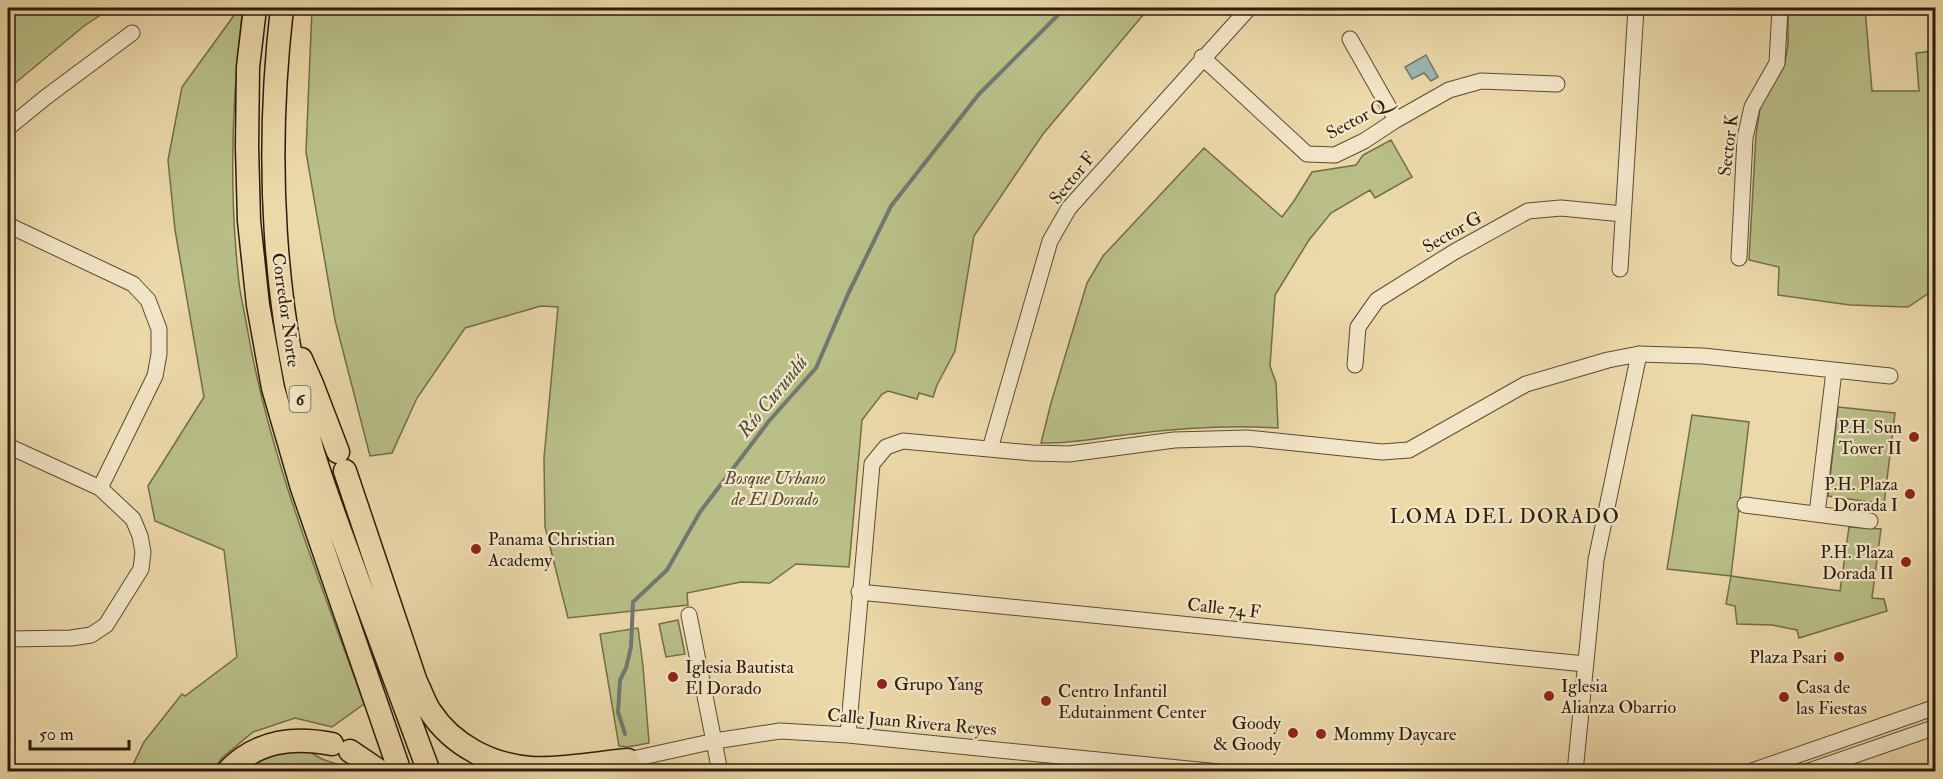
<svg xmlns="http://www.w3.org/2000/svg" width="1943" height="779" font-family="'IM FELL Double Pica',serif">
<rect width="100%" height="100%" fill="#ecd9aa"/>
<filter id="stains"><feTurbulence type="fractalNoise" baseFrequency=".00333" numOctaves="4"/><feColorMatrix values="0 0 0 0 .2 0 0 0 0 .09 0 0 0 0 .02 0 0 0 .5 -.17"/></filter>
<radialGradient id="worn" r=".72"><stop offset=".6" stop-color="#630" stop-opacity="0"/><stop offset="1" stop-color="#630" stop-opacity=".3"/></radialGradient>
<path fill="#b9bf87" stroke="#726e48" stroke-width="1.5" d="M8 8H111L84 26 8 89Z
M221 8H237L236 13 242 15C232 100 229 187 238 273 239 291 244 309 247 327 269 457 320 580 364 704L332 727 295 718 253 732 222 758 213 771H130L144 742 182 694 185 696 237 657 224 550 155 521 148 486 204 397 175 230 168 160 182 87 235 14Z
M312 8H1149L1043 134 974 236 955 351 937 385 933 397 919 393 917 399 888 391 882 394 862 420 849 567 796 564 770 583 741 582 687 593 688 605 568 618 545 527 544 458 558 307 541 306 465 328 417 398 392 453 370 456 335 320 306 152Z
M1788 8H1865L1872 91H1919L1916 53 1935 51 1934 43H1935V289L1908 307 1850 305 1778 295 1779 267 1749 260 1756 135 1760 108 1784 66 1788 45Z
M1391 140 1412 177 1375 198 1370 190 1331 213 1309 240 1275 295 1270 366 1276 383 1278 428C1230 425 1182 428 1133 434 1102 437 1072 444 1041 443L1051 403 1087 283 1103 256 1204 148 1282 217 1294 201 1312 172 1356 165 1363 155Z
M1838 407 1895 413 1884 504 1828 496Z
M1692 415 1749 422 1731 576 1840 591 1849 527 1881 529 1872 598 1884 599 1887 611 1799 638 1797 630 1772 625 1737 624 1735 606 1726 604 1731 576 1667 569Z
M678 620 685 654 666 657 659 624Z
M638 628 643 666 649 743 628 747 619 746 600 634Z
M308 751 322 759 356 771 240 772C262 754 281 752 308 751Z"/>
<path fill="#9eb7b4" stroke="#707970" stroke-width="1.5" d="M1426 55 1438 77 1431 81 1424 73 1412 79 1405 67Z"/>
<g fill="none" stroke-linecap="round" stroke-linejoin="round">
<path stroke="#707970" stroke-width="4" d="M625 734 618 712 620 680 626 668 631 647 633 602 667 570 700 512 769 421 816 368 848 294 891 206 979 94 1065 8"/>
<g stroke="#5b4b32" stroke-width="17">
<path id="minor" d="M1350 39 1396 120
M1202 57 1307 154 1335 155 1364 141 1396 120 1449 90 1481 81 1557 84
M8 128 46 97 132 33
M8 225 133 284 148 300 159 329V354L155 376 100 488
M1739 258 1745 138 1752 107 1777 63 1780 8
M1620 269 1636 8
M1355 365 1358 327 1377 300 1454 252 1528 211 1561 208 1623 214
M8 446 100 488 133 519 140 536 143 552 141 569 106 625 91 635 71 638 8 639
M990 449 1050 241 1069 208 1249 8
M1745 505 1870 521
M1817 514 1834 371
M859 592 1585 664
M689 615 720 772
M848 735 872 464 886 447 903 441 1032 453 1069 454 1174 440 1247 438 1382 452 1409 450 1526 384 1608 360 1639 354 1703 356 1890 376
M620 765 628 760 715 741 780 731 848 735 1219 772
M1575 772 1596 560 1639 354
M1749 772 1936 707
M1806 772 1936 727"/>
</g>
<g stroke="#2b1c0a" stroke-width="25">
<path id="highway" d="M255 8 248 67 247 147 249 221 258 305 273 388 302 488 400 772
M282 8C265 155 272 309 313 452 326 495 343 538 358 580 382 644 405 708 429 772
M301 359 312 384 338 452
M345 471 416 682C421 691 424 702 430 711 452 745 491 765 531 768 563 770 596 763 628 760
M350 751 381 772
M227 772C256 741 292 736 332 744"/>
</g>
<use href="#minor" stroke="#f3e6c8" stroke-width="15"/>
<use href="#highway" stroke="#ecd9aa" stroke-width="22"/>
</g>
<g fill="#8f2418" stroke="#f3e6c8" stroke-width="2">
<circle cx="1914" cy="437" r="6"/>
<circle cx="1910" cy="494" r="6"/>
<circle cx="476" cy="549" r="6"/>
<circle cx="1906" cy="562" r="6"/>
<circle cx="1839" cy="657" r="6"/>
<circle cx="673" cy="677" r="6"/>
<circle cx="882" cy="684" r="6"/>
<circle cx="1549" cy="696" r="6"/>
<circle cx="1784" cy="697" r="6"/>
<circle cx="1046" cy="701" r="6"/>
<circle cx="1293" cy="733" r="6"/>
<circle cx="1321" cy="734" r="6"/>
</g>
<g text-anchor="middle" stroke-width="4.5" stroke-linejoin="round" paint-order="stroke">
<rect fill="#f3e6c8" stroke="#675943" stroke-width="1.5" x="289.5" y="386" width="21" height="26" rx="4.5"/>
<g font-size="16" font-weight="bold" fill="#2b1c0a">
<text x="300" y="405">6</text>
</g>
<g font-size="18" fill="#2b1c0a" stroke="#f3e6c8">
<text transform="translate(1356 119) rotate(-28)" y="6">Sector Q</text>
<text transform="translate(1728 145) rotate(-83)" y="6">Sector K</text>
<text transform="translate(1072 178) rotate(-51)" y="6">Sector F</text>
<text transform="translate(1452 232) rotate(-30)" y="6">Sector G</text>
<text transform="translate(286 310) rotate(82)" y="6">Corredor Norte</text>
<text transform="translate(1224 608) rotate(6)" y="6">Calle 74 F</text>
<text transform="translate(912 722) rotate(5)" y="6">Calle Juan Rivera Reyes</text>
</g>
<g font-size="18" fill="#2b1c0a" stroke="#f3e6c8" text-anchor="start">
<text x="1902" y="433" text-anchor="end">P.H. Sun<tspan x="1902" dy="21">Tower II</tspan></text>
<text x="1898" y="490" text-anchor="end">P.H. Plaza<tspan x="1898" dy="21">Dorada I</tspan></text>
<text x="488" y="545">Panama Christian<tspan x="488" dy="21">Academy</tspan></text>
<text x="1894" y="558" text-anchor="end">P.H. Plaza<tspan x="1894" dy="21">Dorada II</tspan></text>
<text x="1827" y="663" text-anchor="end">Plaza Psari</text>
<text x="685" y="673">Iglesia Bautista<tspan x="685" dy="21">El Dorado</tspan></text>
<text x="894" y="690">Grupo Yang</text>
<text x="1561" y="692">Iglesia<tspan x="1561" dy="21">Alianza Obarrio</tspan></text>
<text x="1796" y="693">Casa de<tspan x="1796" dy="21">las Fiestas</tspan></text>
<text x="1058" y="697">Centro Infantil<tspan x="1058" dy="21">Edutainment Center</tspan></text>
<text x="1281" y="729" text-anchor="end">Goody<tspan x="1281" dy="21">&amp; Goody</tspan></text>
<text x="1333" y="740">Mommy Daycare</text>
</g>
<g font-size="18" font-style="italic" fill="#564d30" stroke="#f3e6c8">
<text x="775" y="484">Bosque Urbano<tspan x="775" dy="21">de El Dorado</tspan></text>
</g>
<g font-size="20" font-style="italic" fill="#4e4a3d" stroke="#f3e6c8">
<text transform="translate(772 396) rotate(-51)" y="7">Río Curundú</text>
</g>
<g font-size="20" letter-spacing="1.5" fill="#2b1c0a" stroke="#f3e6c8">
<text x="1505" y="523">LOMA DEL DORADO</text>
</g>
</g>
<rect width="1943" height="779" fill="none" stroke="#ecd9aa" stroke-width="30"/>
<rect x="9" y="9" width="1925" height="761" fill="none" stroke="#2b1c0a" stroke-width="3"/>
<rect x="15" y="15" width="1913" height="749" fill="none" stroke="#2b1c0a" stroke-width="1.5"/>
<path d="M30 740v9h99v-9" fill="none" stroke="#2b1c0a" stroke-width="3"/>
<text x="39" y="740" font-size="18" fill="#2b1c0a" stroke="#f3e6c8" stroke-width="4.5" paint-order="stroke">50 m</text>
<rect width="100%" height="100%" filter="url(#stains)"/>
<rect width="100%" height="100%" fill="url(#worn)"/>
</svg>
